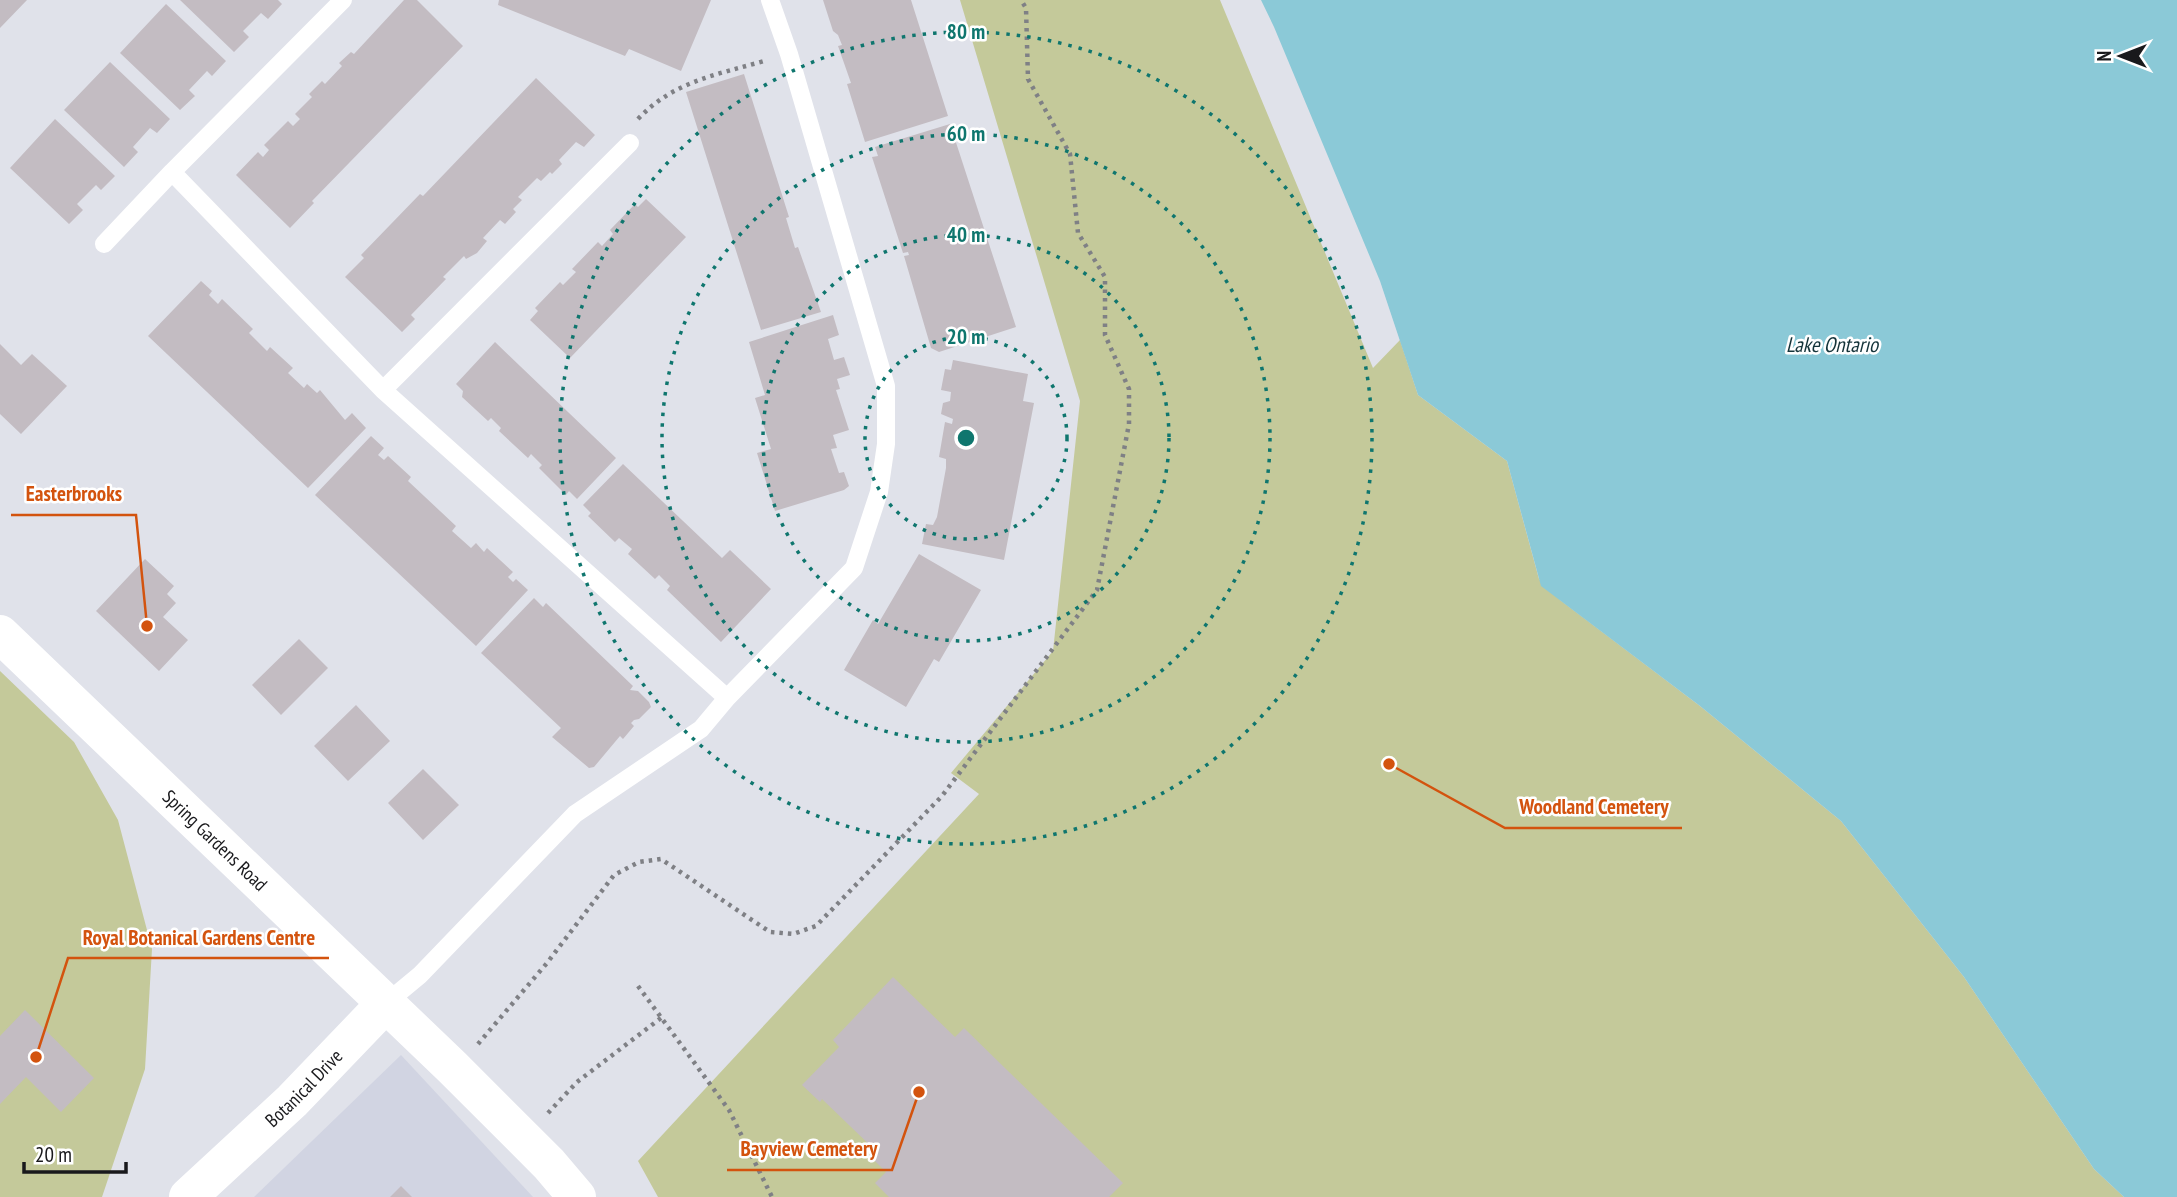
<svg xmlns="http://www.w3.org/2000/svg" width="2177" height="1197" font-family="'PT Sans Narrow',sans-serif">
<rect width="100%" height="100%" fill="#e0e2ea"/>
<path fill="#d1d4e2" d="M401 1055 533 1197H254Z"/>
<path fill="#c4c99a" d="M960 0H1220L1373 368 1400 340 1418 395 1507 461 1539 579 1560 600 1700 706 1841 821 1964 977 2094 1169 2124 1197H658L638 1161 979 794 951 773 1053 651 1080 401Z
M0 671 74 742 118 820 152 949 145 1069 102 1197H0Z"/>
<path fill="#8bc9d7" d="M1261 0H2177V1197H2124L2094 1169 1964 977 1841 821 1700 706 1541 586 1507 461 1418 395 1380 281 1274 27Z"/>
<path fill="#c3bcc2" d="M0 0H27L0 28Z
M180 0H278L282 4 268 19 261 13 243 31 249 37 234 52Z
M404 0H417L463 46 312 201 314 203 290 228 236 175 258 152 263 157 269 150 264 145 288 121 293 126 300 119 295 114 312 97 309 94 322 81 325 84 342 66 339 63 351 52 354 54Z
M499 0H711L681 71 629 49 625 56 498 5Z
M823 0H911L948 116 865 142 847 84 851 83 838 46 842 45 838 35 833 31Z
M166 4 226 61 212 76 207 71 189 90 195 96 180 110 120 53Z
M110 62 170 119 157 133 150 128 133 147 138 152 124 167 64 110Z
M744 74 789 217 786 218 795 248 798 247 821 312 761 330 686 92Z
M536 78 595 135 584 147 576 142 559 160 562 164 552 174 550 172 541 181 537 178 518 197 522 200 513 209 516 212 505 224 500 220 483 238 487 241 477 253 466 259 464 256 443 277 446 279 411 315 415 319 402 332 345 277 364 258 361 255 420 194 423 196Z
M55 119 115 176 101 190 96 185 77 204 83 210 69 224 10 168Z
M950 124 1016 327 939 352 931 348 904 256 909 255 908 252 903 253 872 157 878 156 875 147Z
M646 199 686 237 570 358 530 320 538 311 535 308 560 282 563 285 576 272 572 269 598 242 602 246 613 234 610 230 635 204 638 207Z
M201 281 212 291 209 295 218 304 222 299 253 329 249 333 267 351 270 347 293 368 288 373 304 388 307 384 317 393 320 390 345 420 352 413 366 428 308 488 148 336Z
M833 315 839 335 828 339 834 360 844 357 850 375 837 379 840 389 836 390 849 430 833 435 837 448 831 449 839 473 844 472 849 486 844 490 775 511 757 453 771 449 755 398 765 395 749 342Z
M495 342 616 458 577 499 569 491 566 495 539 468 542 465 531 454 528 458 499 431 501 428 491 418 488 421 462 397 463 391 456 384Z
M0 344 21 365 32 354 67 386 21 434 0 414Z
M953 360 1028 374 1023 401 1034 403 1004 560 922 544 926 524 933 525 937 517 946 468V459L939 457 945 422 952 424 953 419 941 414 943 403 950 401 951 392 941 390 945 369 951 370Z
M371 436 384 448 378 455 384 460 388 456 411 477 408 481 456 526 452 531 471 548 476 543 484 552 487 548 513 572 508 577 513 582 516 579 528 590 476 646 315 495Z
M623 464 722 558 730 550 771 589 721 642 667 590 670 586 659 575 655 579 628 554 632 549 619 538 615 542 588 516 591 513 583 505Z
M919 554 981 590 939 662 934 659 906 707 844 670 873 620 878 624Z
M145 559 174 586 167 594 176 603 163 617 188 640 159 671 96 611Z
M534 598 543 607 546 603 633 686 630 690 638 691 649 702 651 707 639 719 634 720 631 723 634 726 623 739 620 736 594 767 589 768 552 737 561 728 481 653Z
M299 639 328 668 281 715 252 685Z
M356 705 390 741 348 781 314 746Z
M423 769 459 805 423 840 388 803Z
M893 977 955 1037 964 1028 1123 1183 1109 1197H889L875 1183 886 1172 873 1159 878 1153 822 1099 820 1102 802 1085 839 1047 833 1040Z
M25 1010 94 1078 61 1112 26 1077 0 1104V1036Z
M401 1186 412 1197H390Z"/>
<g fill="none" stroke-linecap="round" stroke-linejoin="round">
<path stroke="#7f8085" stroke-width="4.5" stroke-dasharray="3.5 5" stroke-linecap="butt" d="M638 119C674 81 716 75 764 61
M638 986 729 1110 772 1197
M478 1044 547 963 614 875 639 862 661 859 770 932 793 934 816 926 942 796 1097 590 1129 424V389L1105 335V277L1078 233 1070 154 1028 79 1026 8 1021 0
M548 1113 577 1082 661 1018"/>
<path stroke="#fff" stroke-width="18" d="M172 172 383 390 727 698
M104 244 172 172 343 0
M383 390 630 143
M385 1004 420 975 575 814 701 729 727 698 854 568 879 492 886 444V386L789 54 770 0"/>
<g stroke="#fff" stroke-width="38">
<path id="s1" d="M0 634 452 1067 549 1164 577 1197"/>
<path id="s2" d="M188 1197 292 1101 385 1004"/>
</g>
</g>
<g fill="none" stroke="#0f766e" stroke-width="3.5" stroke-dasharray="3.5 7">
<circle cx="966" cy="438" r="101"/>
<circle cx="966" cy="438" r="203"/>
<circle cx="966" cy="438" r="304"/>
<circle cx="966" cy="438" r="406"/>
</g>
<g text-anchor="middle" stroke-width="5" stroke-linejoin="round" paint-order="stroke">
<g font-size="19" fill="#19191c" stroke="#fff">
<text dy="7" stroke="none"><textPath href="#s1" startOffset="298">Spring Gardens Road</textPath></text>
<text dy="7" stroke="none"><textPath href="#s2" startOffset="159">Botanical Drive</textPath></text>
</g>
<g font-size="21" font-style="italic" fill="#15343a" stroke="#fff">
<text x="1832" y="352">Lake Ontario</text>
</g>
</g>
<circle cx="966" cy="438" r="10" fill="#0f766e" stroke="#fff" stroke-width="3.5"/>
<g font-size="21" text-anchor="middle" font-weight="bold" fill="#0f766e" stroke="#fff" stroke-width="5" stroke-linejoin="round" paint-order="stroke">
<text x="966" y="39">80 m</text>
<text x="966" y="141">60 m</text>
<text x="966" y="242">40 m</text>
<text x="966" y="344">20 m</text>
</g>
<path fill="none" stroke="#d3530e" stroke-width="2.5" d="M147 626L136 515H11M1389 764L1505 828H1682M36 1057L68 958H329M919 1092L892 1170H727"/>
<g fill="#d3530e" stroke="#fff" stroke-width="2.5">
<circle cx="147" cy="626" r="7"/>
<circle cx="1389" cy="764" r="7"/>
<circle cx="36" cy="1057" r="7"/>
<circle cx="919" cy="1092" r="7"/>
</g>
<g font-size="21" text-anchor="middle" font-weight="bold" fill="#d3530e" stroke="#fff" stroke-width="5" stroke-linejoin="round" paint-order="stroke">
<text x="74" y="501">Easterbrooks</text>
<text x="1594" y="814">Woodland Cemetery</text>
<text x="199" y="945">Royal Botanical Gardens Centre</text>
<text x="809" y="1156">Bayview Cemetery</text>
</g>
<g transform="translate(2121 56) rotate(270)" stroke="#ffffff" stroke-width="5" paint-order="stroke">
<path d="M0-5L12 26L0 18L-12 26Z" fill="#19191c"/>
<text y="-10" font-size="19" font-weight="bold" text-anchor="middle" fill="#19191c">N</text>
</g>
<path d="M24 1162v10h102v-10" fill="none" stroke="#19191c" stroke-width="3.5"/>
<text x="35" y="1162" font-size="21" fill="#19191c" stroke="#ffffff" stroke-width="5" paint-order="stroke">20 m</text>
</svg>
